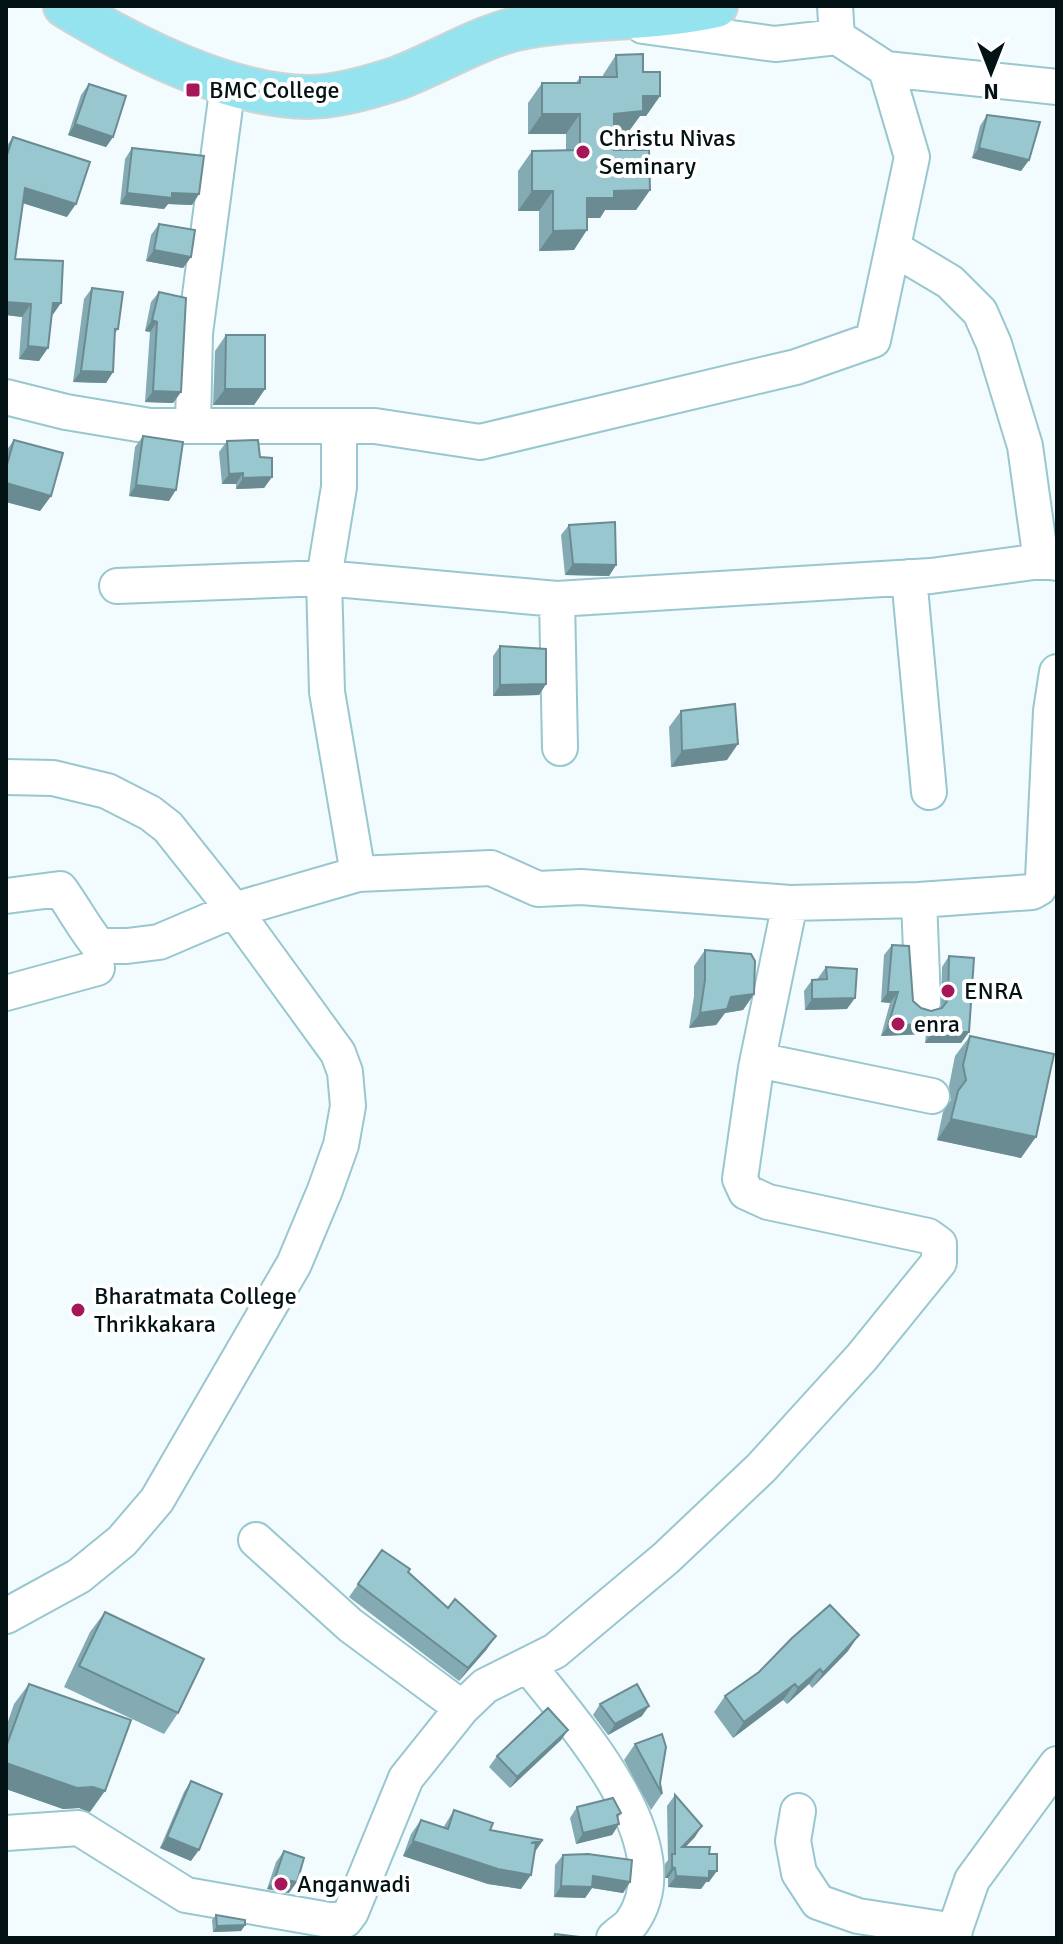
<svg xmlns="http://www.w3.org/2000/svg" width="1063" height="1944" font-family="Signika,sans-serif">
<rect width="100%" height="100%" fill="#f2fbfd"/>
<g fill="none" stroke-linecap="round" stroke-linejoin="round">
<g stroke="#99c7cf" stroke-width="38">
<path id="minor" d="M835 6 837 37 886 69 1057 87
M643 26 775 44 837 37
M893 248 950 282 980 312 994 344 1025 446 1041 561
M6 397 66 412 150 426H375L480 442 796 367 873 340 912 157 886 69
M193 426 195 333 228 84
M339 426V487L324 578 327 692 358 874
M909 577 929 792
M117 586 324 578 557 599 931 576 1041 561 1057 563
M557 599 560 748
M6 777 53 778 107 791 150 813 168 827 234 910 338 1053 345 1072 348 1106 341 1145 325 1190 294 1264 157 1500 122 1541 79 1576 6 1616
M6 896 60 889C74 908 84 928 99 946H127L159 942 234 910 358 874 491 868 538 889 581 887 790 903 919 900 1032 892 1039 888 1043 879 1051 711 1057 672
M919 900 923 1002
M6 993 97 968
M758 1060 932 1096
M256 1540 350 1625 462 1708
M528 1665C573 1723 686 1845 632 1922 628 1928 619 1933 614 1938
M798 1811 793 1841 799 1873 818 1902 858 1916 955 1931
M6 1833 79 1828 186 1895 329 1920H345L351 1912 406 1778 462 1708 485 1686 555 1651 666 1558 761 1468 812 1412 862 1357 939 1262V1244L928 1236 768 1202 746 1192 740 1179 756 1068 790 903
M952 1938 972 1880 1057 1764"/>
</g>
<g stroke="#d1d4d5" stroke-width="46">
<path id="major" d="M65 6C132 47 228 96 308 97 336 97 371 87 398 78 438 63 475 39 516 29 582 15 650 21 716 6"/>
</g>
<use href="#minor" stroke="#fff" stroke-width="34"/>
<use href="#major" stroke="#95e3ef" stroke-width="42"/>
</g>
<path fill="#84abb3" d="M616 55 643 72 660 96 646 116H640L629 131 614 133V150L650 190 636 210H605L600 218H587L574 250 539 251V211H518V171L532 151H566V134H528V103L542 83H576L580 77H603V75Z
M89 84 113 137 106 147 68 135 81 95Z
M987 115 1029 160 1021 171 972 158 980 126Z
M13 137 67 217 23 203 15 259 52 316 39 361 19 359 22 317 6 315V147Z
M132 148 199 194 192 205 168 204 164 209 120 204 125 159Z
M159 224 191 257 183 268 146 261 151 235Z
M92 288 118 329 114 335 113 372 106 383 73 382 84 299Z
M159 292 181 392 173 403 145 402 150 332 145 331 151 302Z
M226 335 265 389 254 405H213L215 351Z
M143 436 169 501 129 496 135 447Z
M14 440 51 496 40 511 6 502V451Z
M227 441 260 457 272 477 264 488 236 489V484H222L219 452Z
M569 525 616 565 609 576 565 575 561 535Z
M500 646 546 684 539 695 493 696V656Z
M681 711 727 760 671 767 669 727Z
M892 945 913 1001 921 1008 931 1011 941 1008 942 967 949 956 969 1032 961 1043H925L926 1034 881 1036 890 1003 881 1002 884 955Z
M705 950 754 994 743 1010 725 1013 716 1025 689 1028 694 996V966Z
M826 967 847 1009 805 1010 804 991 812 980H819L818 978Z
M970 1036 1021 1158 937 1140 943 1112 951 1100 949 1086 955 1056Z
M382 1550 448 1608 487 1649 459 1681 349 1597Z
M105 1612 178 1713 164 1734 64 1687 90 1632Z
M848 1651 812 1688 809 1684 787 1704 783 1700 733 1738 714 1712 725 1696Z
M29 1684 90 1812 79 1808 63 1809 6 1789V1727L14 1704Z
M600 1704 642 1716 608 1735 593 1715Z
M568 1730 561 1740 510 1788 489 1767 497 1756Z
M635 1744 660 1783 662 1794 651 1810 624 1760Z
M191 1781V1861L160 1848 184 1792Z
M675 1795 695 1837 685 1847 709 1882H706L701 1889 668 1887V1878H665V1864L668 1860 667 1806Z
M577 1807 621 1813 618 1818 619 1824 612 1835 576 1844 570 1818Z
M454 1810 490 1830 543 1840 535 1852 521 1889 488 1884 403 1856 411 1834 421 1820 443 1828Z
M284 1851 289 1893 267 1889 276 1862Z
M563 1855 630 1882 623 1893 592 1888 585 1898 554 1897 555 1865Z
M216 1915 245 1925 241 1931 213 1932 212 1920Z"/>
<path fill="#6b8b92" d="M643 96H660L646 116H640L629 131 600 134 614 114Z
M542 114H580L566 134H528Z
M75 124 113 137 106 147 68 135Z
M979 148 1029 160 1021 171 972 158Z
M25 188 76 204 67 217 16 201Z
M650 190 636 210H605L600 218H573L587 198 614 191Z
M532 191H553L539 211H518Z
M127 193H172L199 194 192 205 168 204 164 209 120 204Z
M587 230 574 250 539 251 553 231Z
M154 250 191 257 183 268 146 261Z
M6 302 31 304 22 317 6 315Z
M53 303H61L52 316Z
M152 320 157 322 150 332 145 331Z
M28 346 48 348 39 361 19 359Z
M81 371 113 372 106 383 73 382Z
M225 389H265L254 405H213Z
M153 391 181 392 173 403 145 402Z
M243 473 236 484H222L229 474Z
M272 477 264 488 236 489 243 478Z
M6 483 51 496 40 511 6 502Z
M136 485 176 490 169 501 129 496Z
M573 564 616 565 609 576 565 575Z
M546 684 539 695 493 696 500 685Z
M738 744 727 760 671 767 682 751Z
M888 992H898L890 1003 881 1002Z
M754 994 743 1010 725 1013 716 1025 689 1028 700 1013 731 997Z
M855 998 847 1009 805 1010 812 999Z
M934 1023 926 1034 881 1036 888 1026Z
M932 1032H969L961 1043H925Z
M951 1119 1036 1137 1021 1158 937 1140Z
M859 1635 848 1651 812 1688 823 1673Z
M496 1636 487 1649 459 1681 468 1668Z
M820 1669 809 1684 787 1704 798 1688Z
M795 1684 783 1700 733 1738 744 1722Z
M649 1706 642 1716 608 1735 615 1724Z
M568 1730 561 1740 510 1788 517 1777Z
M6 1763 93 1787 105 1791 90 1812 79 1808 63 1809 6 1789Z
M619 1824 612 1835 576 1844 583 1833Z
M702 1826 695 1837 675 1858 682 1847Z
M167 1837 199 1850 191 1861 160 1848Z
M543 1840 533 1854 531 1843Z
M413 1841 531 1875 521 1889 488 1884 403 1856Z
M672 1867 675 1868 668 1878H665Z
M709 1871H717L709 1882H706L701 1889 668 1887 676 1876Z
M593 1876 630 1882 623 1893 592 1888 585 1898 554 1897 561 1886Z
M275 1878 297 1882 289 1893 267 1889Z
M245 1925 241 1931 213 1932 217 1926Z"/>
<path fill="#99c7d0" stroke="#6b8b92" stroke-width="2" d="M643 54V72H660V96H643V111L614 114V150H649L650 190 614 191V198H587V230L553 231V191H532V151L580 150V114H542V83H580V77H617L616 55Z
M89 84 126 96 113 137 75 124Z
M987 115 1040 122 1029 160 979 148Z
M13 137 90 162 76 204 25 188 15 259 63 261 61 303H53L48 348 28 346 31 304 6 302V158Z
M132 148 204 156 199 194 172 193V198L127 193Z
M159 224 195 230 191 257 154 250Z
M92 288 123 292 118 329H115L113 372 81 371Z
M159 292 186 298 181 392 153 391 157 322 152 320Z
M226 335H265V389H225Z
M143 436 183 442 176 490 136 485Z
M14 440 63 453 51 496 6 483V468Z
M258 440 260 457 272 458V477L243 478V473L229 474 227 441Z
M615 522 616 565 573 564 569 525Z
M500 646 546 649V684L500 685Z
M735 704 738 744 682 751 681 711Z
M892 945 909 946 913 1001 921 1008 931 1011 942 1008 948 1000 949 956 974 958 969 1032H932L934 1023 888 1026 898 992H888Z
M705 950 751 954 755 961 754 994 731 997 727 1009 700 1013 705 980Z
M826 967 857 969 855 998 812 999V980L827 979Z
M970 1036 1054 1054 1036 1137 951 1119 958 1091 966 1080 963 1065Z
M382 1550 410 1569 408 1572 448 1608 455 1599 496 1636 468 1668 358 1584Z
M830 1605 859 1635 823 1673 820 1669 798 1688 795 1684 744 1722 725 1696 759 1672 792 1638Z
M105 1612 204 1659 178 1713 79 1666Z
M29 1684 131 1720 105 1791 93 1787 77 1788 6 1763V1747Z
M637 1684 649 1706 615 1724 600 1704Z
M548 1708 568 1730 517 1777 497 1756Z
M662 1734 666 1747 660 1783 662 1794 635 1744Z
M191 1781 222 1794 199 1850 167 1837Z
M675 1795 702 1826 682 1847H710L709 1854H717V1871H709V1878L676 1876 675 1868 672 1867V1854H675Z
M613 1798 621 1813 617 1815 619 1824 583 1833 577 1807Z
M454 1810 493 1823 490 1830 543 1840 531 1843H536L531 1875 498 1869 413 1841 421 1820 448 1829Z
M284 1851 304 1858 297 1882 275 1878Z
M588 1854 632 1860 630 1882 593 1876 592 1887 561 1886 563 1855Z
M216 1915 245 1920V1925L217 1926Z
M555 1934 588 1938H554Z"/>
<g fill="#a51759" stroke="#fff" stroke-width="3">
<rect x="185" y="82" width="16" height="16" rx="4"/>
<circle cx="583" cy="152" r="8"/>
<circle cx="948" cy="991" r="8"/>
<circle cx="898" cy="1024" r="8"/>
<circle cx="78" cy="1310" r="8"/>
<circle cx="281" cy="1884" r="8"/>
</g>
<g text-anchor="middle" stroke-width="8" stroke-linejoin="round" paint-order="stroke">
<g font-size="24" fill="#021215" stroke="#fff" text-anchor="start">
<text x="209" y="98">BMC College</text>
<text x="599" y="146">Christu Nivas<tspan x="599" dy="28">Seminary</tspan></text>
<text x="964" y="999">ENRA</text>
<text x="914" y="1032">enra</text>
<text x="94" y="1304">Bharatmata College<tspan x="94" dy="28">Thrikkakara</tspan></text>
<text x="297" y="1892">Anganwadi</text>
</g>
</g>
<rect width="1063" height="1944" fill="none" stroke="#021215" stroke-width="16"/>
<g transform="translate(991 72) rotate(180)" stroke="#ffffff" stroke-width="6" paint-order="stroke">
<path d="M0-6L14 30L0 20L-14 30Z" fill="#021215"/>
<text y="-12" font-size="22" font-weight="bold" text-anchor="middle" fill="#021215">N</text>
</g>
</svg>
